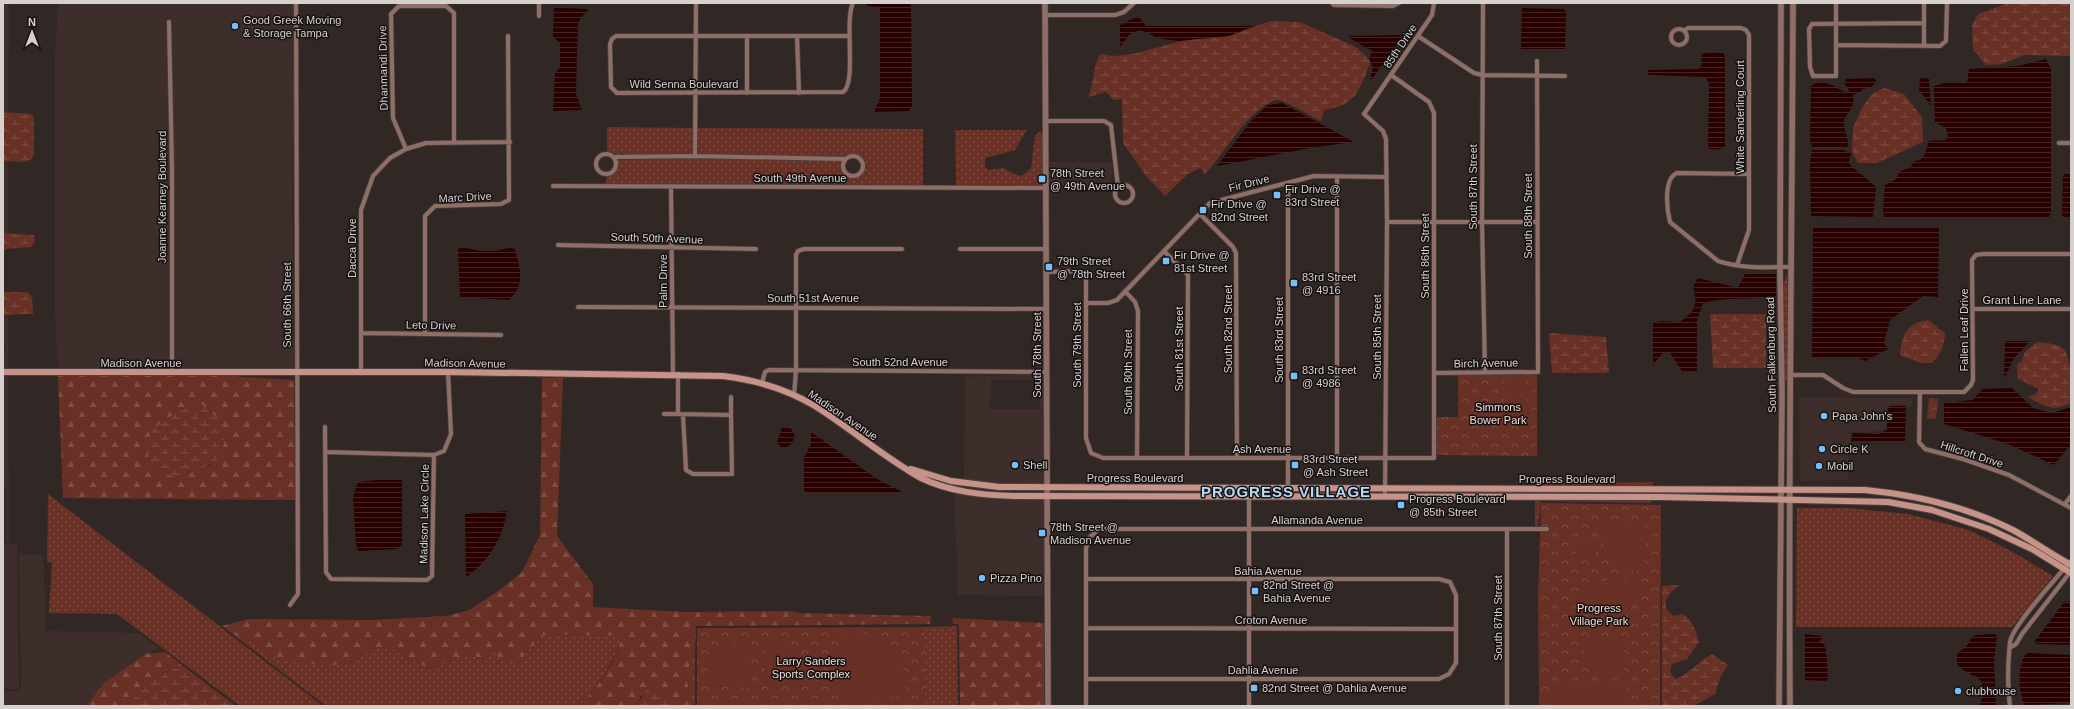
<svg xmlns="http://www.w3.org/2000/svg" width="2074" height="709" font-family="Helvetica,sans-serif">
<defs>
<pattern id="grass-dots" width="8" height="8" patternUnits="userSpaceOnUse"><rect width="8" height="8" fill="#693025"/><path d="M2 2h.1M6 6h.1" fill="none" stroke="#7e4d44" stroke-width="1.8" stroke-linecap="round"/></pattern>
<pattern id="forest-firs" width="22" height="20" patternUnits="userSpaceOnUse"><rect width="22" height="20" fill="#693025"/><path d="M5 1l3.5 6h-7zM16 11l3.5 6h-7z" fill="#7e4d44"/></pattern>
<pattern id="wetland-marsh" width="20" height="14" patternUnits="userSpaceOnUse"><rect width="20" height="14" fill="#693025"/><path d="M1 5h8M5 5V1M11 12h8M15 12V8" fill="none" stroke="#7e4d44"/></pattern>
<pattern id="park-crowns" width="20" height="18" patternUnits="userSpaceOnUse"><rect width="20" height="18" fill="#693025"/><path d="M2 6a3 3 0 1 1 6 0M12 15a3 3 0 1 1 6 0" fill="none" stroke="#7e4d44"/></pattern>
<pattern id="water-rules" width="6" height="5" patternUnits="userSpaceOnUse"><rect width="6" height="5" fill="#280000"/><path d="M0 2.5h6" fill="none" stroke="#462424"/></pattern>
</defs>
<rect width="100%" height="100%" fill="#312826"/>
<path fill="#3e2e2b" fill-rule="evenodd" d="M3 3H9L8 112H3Z
M58 3H294V141L292 142 294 370 175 371 174 170 171 19 167 20 170 170V371L58 370 55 313V55Z
M4 161H8V233H3Z
M1049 162H1112L1111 190H1050Z
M3 315H8V370H3V352L5 351Z
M1031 374H1045L1046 486 999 485 964 481 965 377ZM991 380H1040V409H992L990 407Z
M3 375H8L9 542H6L5 488 3 486Z
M1799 398H1912L1911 408 1904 404H1891L1886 407V426L1883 431 1850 432V443H1848V480L1800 481Z
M3 488 4 544H17L19 689H3Z
M954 492 986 498H1046L1043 596 958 595Z
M19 553 43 556 46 631 139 633 159 648 149 654H144L104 683 86 706H3V691H19L21 689Z"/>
<path fill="url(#grass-dots)" d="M607 127 694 128 693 154 615 155 607 151Z
M698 128 923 129V185L606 184V176C615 175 619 169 618 160L695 158 841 161 843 173 853 179C874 175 867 145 844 157L698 154Z
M955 130H1027L1015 150 986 158C984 162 984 167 988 170L1004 168 1014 174 1022 176 1031 168 1035 136 1039 132H1044L1045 186 956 185Z
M1787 275V319L1789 329 1788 381H1786L1784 377 1783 285Z
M48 494 323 706H240L117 614 49 613 52 562H47Z
M1797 508H1848L1908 514 1969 530 2013 552 2053 576 2012 627H1796Z
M957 626 958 706H925V627Z
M545 634 623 636C614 662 598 688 578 706H326L234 635 259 644 351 664 375 647 392 649 430 669 467 654 484 659 495 649 517 665 528 650Z"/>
<path fill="url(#forest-firs)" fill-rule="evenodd" d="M58 375H210L294 380 295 500 63 498ZM201 404 223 423 212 465 198 470Z
M542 378H563L557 536 593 584V607L685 612 790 611 800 613 931 616 930 624 696 626 695 653 686 675 692 706H677L661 692 641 696 636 706H578C597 689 617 661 622 636L545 634 528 650 517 665 500 660 495 650 484 659 467 654 430 669 392 649 375 647 351 664 325 666 276 658 265 653 259 644 234 635 222 626 248 619 369 620 447 616 469 610 500 590 522 572 540 535Z
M952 618 1044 623V706H960L959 626 958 624H953Z
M165 652 182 665 158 675 125 706H86L104 683 145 654Z"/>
<path fill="url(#wetland-marsh)" d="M2009 3H2071V56L2025 55 2001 64 1986 65 1973 49 1972 25 1978 14Z
M1270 21 1300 22 1356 47 1371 61C1360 88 1357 106 1324 110L1321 121C1312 117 1284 99 1277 100 1249 107 1225 153 1205 174L1200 168 1188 174 1165 196 1146 176 1123 143 1122 99 1114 100 1106 92 1088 97C1095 81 1092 69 1100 54L1114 56 1133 54 1189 39 1229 36Z
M1884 88 1904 94 1922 117 1923 142 1877 163H1858L1852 151 1853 128 1863 106 1872 94Z
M3 112 31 114 34 118V153L32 159 24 162 4 161V204Z
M3 233 34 235 35 242 31 247 6 249 4 251V292H28L32 297 33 314 3 315Z
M1710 314H1766V368H1713Z
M1928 320 1945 333C1944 346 1941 355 1931 363H1921L1900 355C1902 335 1906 323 1928 320Z
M1549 333 1606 337 1609 373H1552Z
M2037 342C2045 343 2056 343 2062 348 2073 357 2071 390 2071 403 2052 412 2046 407 2028 397L2036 394 2039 389 2018 379 2017 364 2022 361 2025 352Z
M201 404 223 423 224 441 222 456C214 463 208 466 198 470 175 479 170 479 150 464L148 454 150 433C164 419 181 407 201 404Z
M1680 585C1669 592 1657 607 1674 616L1683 614C1693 621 1696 631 1699 642L1687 659 1672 664C1669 671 1671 675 1676 679 1691 673 1698 661 1712 654L1728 665 1721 676 1715 694 1694 706H1662V586Z
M182 665 236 706H125L158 675Z
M648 688 661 692 677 706H636Z"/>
<path fill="url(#park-crowns)" d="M1458 374H1537V456L1437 455V417H1458Z
M1929 398 1938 399 1936 419 1927 418Z
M1653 482 1652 487H1535V484Z
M1535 500H1651V503L1541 501 1538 526H1535Z
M1541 503 1661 505 1660 706H1539L1538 598Z
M925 627V706H697V628Z
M695 653V706H692L686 675Z"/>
<path fill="#693025" d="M1505 377H1526V412H1512L1505 404Z
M1601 524 1646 525 1648 528 1642 572C1617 571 1599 549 1601 524Z
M1576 543H1596V560H1576Z
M1616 578 1629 580 1641 587 1620 625 1615 626 1579 599C1590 587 1600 580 1616 578Z
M855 632C889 637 910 660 905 696L842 701 837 696 840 633Z
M1621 638 1624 641V680C1599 676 1586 669 1582 643V641Z
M750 640 752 684 749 688 705 686C705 659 723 640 750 640Z
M766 641C793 639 812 660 812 686L768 688 765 685Z
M1549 686H1627V706H1549Z
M748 700 752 706H705V703Z"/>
<path fill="url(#water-rules)" d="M867 3H911L912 106 909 111 874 112 880 98V9L877 7 867 6Z
M554 7 586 9 588 11 581 17 578 24 576 94 582 110 553 111 555 74 560 67V43L553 37Z
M1522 8 1564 9 1566 12 1565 49H1521Z
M1138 16 1146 26H1254L1229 36 1179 41 1156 38 1149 33 1140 30 1130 34 1120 47V25Z
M1403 35 1372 79H1370L1373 67 1369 59 1372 51 1351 39 1349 36Z
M1706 53H1723L1725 56V146C1720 151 1715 149 1709 149L1708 144 1709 84 1706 77 1649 75 1647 73 1648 70 1699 69 1701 66 1702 54Z
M2046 59 2051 69V212L2049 217 1888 218 1884 217 1883 211 1885 185 1896 179 1900 171 1910 168 1914 161C1927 161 1925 149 1929 141L1946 140 1948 136 1946 128 1935 122 1934 86 1945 83H1967L1969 69 2018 66Z
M1920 77 1929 79 1931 106 1919 90Z
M1875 78 1876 82 1871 87 1863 89 1860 92 1853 95C1856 108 1846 112 1844 122 1843 129 1849 136 1848 148H1813L1810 142 1811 86C1824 75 1839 91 1848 93L1849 90 1844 83 1846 79Z
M1282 103 1354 142 1316 147 1217 166 1251 121 1268 105Z
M1812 150H1843L1851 153 1849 162 1850 165 1876 187 1873 217 1811 216 1810 162Z
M2064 174H2071V219L2062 216 2063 177Z
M1813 227 1939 228 1938 297 1923 296 1890 320 1884 343 1888 349 1865 361 1858 358 1812 357Z
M463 247C473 250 482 252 493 251 501 251 507 246 515 249 520 269 526 284 509 300L460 297 458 249Z
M1745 274H1776V296C1752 301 1726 296 1703 303L1697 320V371H1682L1670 353H1663L1653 365V323L1661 321 1680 322C1695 311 1698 306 1693 287L1698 278 1738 288Z
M2005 341H2028L2029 342 2014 358 2004 379Z
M2012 388 2033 408 2052 413 2071 407V444L2054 465 2008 444 1944 424V403L1973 400 1982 389Z
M1891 406H1906L1905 441H1851L1853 433 1879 434 1887 430 1888 408Z
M790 427 795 436C792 444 790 447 782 448L777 442 782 428Z
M811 432 877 479 904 493H807L804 490V458L811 444Z
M376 480H402V545L397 549 358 551 356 544 353 497 358 482Z
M507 511C502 539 490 560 466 577L465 514Z
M2065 601 2071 602V645L2036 644 2035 641Z
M1805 634 1821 636 1822 639 1819 641C1820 643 1822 643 1824 644 1827 648 1828 673 1828 679L1826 681 1805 680Z
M1993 634 1997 635 1994 662 1996 706H1979L1982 698V682L1976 676C1971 676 1971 674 1967 672 1956 664 1957 668 1957 653L1966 647 1972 637 1977 635Z
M2027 653 2071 655V703L2025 705C2018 695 2017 661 2027 653Z"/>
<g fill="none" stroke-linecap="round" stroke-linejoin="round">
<g stroke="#4b4341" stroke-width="5.5">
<path id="minor" d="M1332 3 1334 5 1393 6 1399 3
M1483 3 1482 222 1485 372
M1836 3V76H1813L1810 67 1809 29 1812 24 1924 23
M1045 15H1115L1124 12 1134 3
M539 16V3
M169 22 172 170V373
M1671 37a8 8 0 1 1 16 0a8 8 0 1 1-16 0Z
M1684 31 1688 28H1741L1746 30 1749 35V230L1737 265
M797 36 799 93
M849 36H616L612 39 610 44 611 87 617 93 843 92C857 83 844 21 853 3
M1418 36 1474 73 1482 75 1565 76
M1836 45 1940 46 1946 41 1947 3
M1924 46V3
M747 93V36
M1046 121H1104L1111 125 1118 187
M2059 143H2071
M406 149 393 118 391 14 399 6H446L454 13V141
M596 164a10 10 0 1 1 20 0a10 10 0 1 1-20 0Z
M843 166a10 10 0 1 1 20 0a10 10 0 1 1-20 0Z
M695 156 844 159
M615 157 695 156 696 3
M1749 174 1677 173C1663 179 1667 210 1670 222L1718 261C1742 269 1767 267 1792 267
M1288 183V496
M1115 194a9 9 0 1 1 18 0a9 9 0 1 1-18 0Z
M553 186 1047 188
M671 187 673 374
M1200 214 1233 247 1236 253 1237 458
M1387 222H1537
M558 245 756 249
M960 249H1047
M1164 251 1188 275 1187 458
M1047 272 1077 271 1083 274 1086 279V438L1091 453 1103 458H1434V113L1429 102 1391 75
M1125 291 1135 302 1138 311 1137 458
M1086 303H1108L1117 300 1210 203 1314 176 1386 177
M578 307 1047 309
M1973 309H2071
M361 333 501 335
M425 333V216L435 206 501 204 509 200 508 36
M361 373V210L373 176 390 158 406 149 426 143 510 142
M1434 373 1538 372 1537 61
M678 374V414L731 415 732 474H693L686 470 683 415
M1791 375H1823L1843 388 1853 392H1964L1971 385 1973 380 1972 260 1976 255 1983 254H2071
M762 383 765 372 769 370 1047 372
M1920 392 1919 442 1925 449 1963 459 2009 475 2071 508
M794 395 796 371V255L798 251 804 249H902
M664 414H678
M731 415V397
M325 427 326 572 331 579 427 580 432 576 434 455
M325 452 434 455 444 451 451 434 448 372
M1337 458V177
M1385 497 1387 222 1386 139 1383 131 1364 114 1432 15 1434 3
M2065 504 2071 496
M1086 579H1439L1450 582 1456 595V663L1449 674 1439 679H1087
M290 605 298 594 296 3
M1087 628 1456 629
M2011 647 2016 644 2022 634 2071 571
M1086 706V548L1090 537 1099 529H1547
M1249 706V488
M1507 706V529
M2010 706C2007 685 2008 662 2010 642 2012 626 2059 575 2071 561"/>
</g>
<g stroke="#4b4341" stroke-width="7">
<path id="tertiary" d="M1045 3 1048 706
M1779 706 1782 395 1780 267 1781 3
M1790 706C1788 472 1792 237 1793 3"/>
</g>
<g stroke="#4b4341" stroke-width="8">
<path id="secondary" d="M3 372H448L723 376C756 380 787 389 815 406 845 425 873 448 903 467 909 471 915 475 921 478 950 492 982 495 1014 496L1662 497 1888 502 1932 510 1989 529 2032 549 2071 573
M911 469 951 481 999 487 1865 490C1916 495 1967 507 2013 530 2033 541 2051 554 2071 565"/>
</g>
<use href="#minor" stroke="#8e6e66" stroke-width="4"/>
<use href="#tertiary" stroke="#8e6e66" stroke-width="5.5"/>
<use href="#secondary" stroke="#c79388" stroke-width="6"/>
</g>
<g fill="#76c0f7" stroke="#161211" stroke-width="1.5">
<circle cx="235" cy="26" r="4"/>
<rect x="1038" y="175" width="8" height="8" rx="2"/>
<rect x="1273" y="191" width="8" height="8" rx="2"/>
<rect x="1199" y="206" width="8" height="8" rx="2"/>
<rect x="1162" y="257" width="8" height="8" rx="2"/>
<rect x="1045" y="263" width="8" height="8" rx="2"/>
<rect x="1290" y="279" width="8" height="8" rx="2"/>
<rect x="1290" y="372" width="8" height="8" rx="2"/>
<circle cx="1824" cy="416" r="4"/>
<circle cx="1822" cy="449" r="4"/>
<circle cx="1015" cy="465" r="4"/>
<rect x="1291" y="461" width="8" height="8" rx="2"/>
<circle cx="1819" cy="466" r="4"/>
<rect x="1397" y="501" width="8" height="8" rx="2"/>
<rect x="1038" y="529" width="8" height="8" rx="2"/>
<circle cx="982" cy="578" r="4"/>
<rect x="1251" y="587" width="8" height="8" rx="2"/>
<rect x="1250" y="684" width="8" height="8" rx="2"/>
<circle cx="1958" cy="691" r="4"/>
</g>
<g text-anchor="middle" stroke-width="3" stroke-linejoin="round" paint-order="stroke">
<g font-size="11" fill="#d6d0cf" stroke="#161211" text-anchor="start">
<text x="243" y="24">Good Greek Moving<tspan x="243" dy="13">&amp; Storage Tampa</tspan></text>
<text x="1050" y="177">78th Street<tspan x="1050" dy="13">@ 49th Avenue</tspan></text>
<text x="1285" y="193">Fir Drive @<tspan x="1285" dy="13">83rd Street</tspan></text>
<text x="1211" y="208">Fir Drive @<tspan x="1211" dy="13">82nd Street</tspan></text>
<text x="1174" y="259">Fir Drive @<tspan x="1174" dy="13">81st Street</tspan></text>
<text x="1057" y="265">79th Street<tspan x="1057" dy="13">@ 78th Street</tspan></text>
<text x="1302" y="281">83rd Street<tspan x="1302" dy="13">@ 4916</tspan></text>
<text x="1302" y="374">83rd Street<tspan x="1302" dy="13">@ 4986</tspan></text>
<text x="1832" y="420">Papa John's</text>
<text x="1830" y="453">Circle K</text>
<text x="1303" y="463">83rd Street<tspan x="1303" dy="13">@ Ash Street</tspan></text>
<text x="1023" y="469">Shell</text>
<text x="1827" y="470">Mobil</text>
<text x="1409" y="503">Progress Boulevard<tspan x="1409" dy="13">@ 85th Street</tspan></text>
<text x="1050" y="531">78th Street @<tspan x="1050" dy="13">Madison Avenue</tspan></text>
<text x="990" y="582">Pizza Pino</text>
<text x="1263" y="589">82nd Street @<tspan x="1263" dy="13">Bahia Avenue</tspan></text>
<text x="1262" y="692">82nd Street @ Dahlia Avenue</text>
<text x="1966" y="695">clubhouse</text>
</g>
<g font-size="11" fill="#d6d0cf" stroke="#161211">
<text transform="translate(1400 46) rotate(-56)" y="4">85th Drive</text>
<text transform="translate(383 68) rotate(-91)" y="4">Dhanmandi Drive</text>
<text x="684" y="88">Wild Senna Boulevard</text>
<text transform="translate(1740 117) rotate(-90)" y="4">White Sanderling Court</text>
<text x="800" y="182">South 49th Avenue</text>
<text transform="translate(1249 183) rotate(-14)" y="4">Fir Drive</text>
<text transform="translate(1473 187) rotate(-90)" y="4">South 87th Street</text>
<text transform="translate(162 197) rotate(-90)" y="4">Joanne Kearney Boulevard</text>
<text transform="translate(465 197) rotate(-3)" y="4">Marc Drive</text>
<text transform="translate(1528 216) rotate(-90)" y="4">South 88th Street</text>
<text transform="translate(657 238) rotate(2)" y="4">South 50th Avenue</text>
<text transform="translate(352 248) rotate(-90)" y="4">Dacca Drive</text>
<text transform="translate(1425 256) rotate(-90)" y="4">South 86th Street</text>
<text transform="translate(663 281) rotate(-90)" y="4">Palm Drive</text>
<text x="813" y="302">South 51st Avenue</text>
<text x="2022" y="304">Grant Line Lane</text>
<text transform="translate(287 305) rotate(-90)" y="4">South 66th Street</text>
<text transform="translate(431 325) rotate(1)" y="4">Leto Drive</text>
<text transform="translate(1228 329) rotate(-90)" y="4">South 82nd Street</text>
<text transform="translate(1964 330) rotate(-90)" y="4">Fallen Leaf Drive</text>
<text transform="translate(1377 337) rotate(-90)" y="4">South 85th Street</text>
<text transform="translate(1279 340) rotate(-90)" y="4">South 83rd Street</text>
<text transform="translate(1077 345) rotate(-90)" y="4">South 79th Street</text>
<text transform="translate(1179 349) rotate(-90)" y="4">South 81st Street</text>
<text transform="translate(1037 355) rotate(-90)" y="4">South 78th Street</text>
<text transform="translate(1771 355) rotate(-91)" y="4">South Falkenburg Road</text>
<text x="900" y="366">South 52nd Avenue</text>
<text x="141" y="367">Madison Avenue</text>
<text transform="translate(465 363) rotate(1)" y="4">Madison Avenue</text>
<text transform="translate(1486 363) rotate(-1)" y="4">Birch Avenue</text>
<text transform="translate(1128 372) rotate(-90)" y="4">South 80th Street</text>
<text transform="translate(843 415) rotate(34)" y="4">Madison Avenue</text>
<text x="1262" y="453">Ash Avenue</text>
<text transform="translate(1972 454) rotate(18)" y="4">Hillcroft Drive</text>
<text x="1135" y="482">Progress Boulevard</text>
<text x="1567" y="483">Progress Boulevard</text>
<text transform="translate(424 514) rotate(-89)" y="4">Madison Lake Circle</text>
<text x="1317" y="524">Allamanda Avenue</text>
<text x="1268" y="575">Bahia Avenue</text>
<text transform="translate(1498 618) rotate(-90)" y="4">South 87th Street</text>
<text x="1271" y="624">Croton Avenue</text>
<text x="1263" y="674">Dahlia Avenue</text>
</g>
<g font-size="11" fill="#f2dcd7" stroke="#161211">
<text x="1498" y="411">Simmons<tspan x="1498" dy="13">Bower Park</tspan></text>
<text x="1599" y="612">Progress<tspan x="1599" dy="13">Village Park</tspan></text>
<text x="811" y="665">Larry Sanders<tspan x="811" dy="13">Sports Complex</tspan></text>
</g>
<g font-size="15" font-weight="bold" letter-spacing="1" fill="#b3daf9" stroke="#161211">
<text x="1286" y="497">PROGRESS VILLAGE</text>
</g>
</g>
<rect width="2074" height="709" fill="none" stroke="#d6d0cf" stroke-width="8"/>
<g transform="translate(32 32)" stroke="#161211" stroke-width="3" paint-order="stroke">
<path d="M0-3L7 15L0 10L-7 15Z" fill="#d6d0cf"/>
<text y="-6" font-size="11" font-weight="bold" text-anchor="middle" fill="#d6d0cf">N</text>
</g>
</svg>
